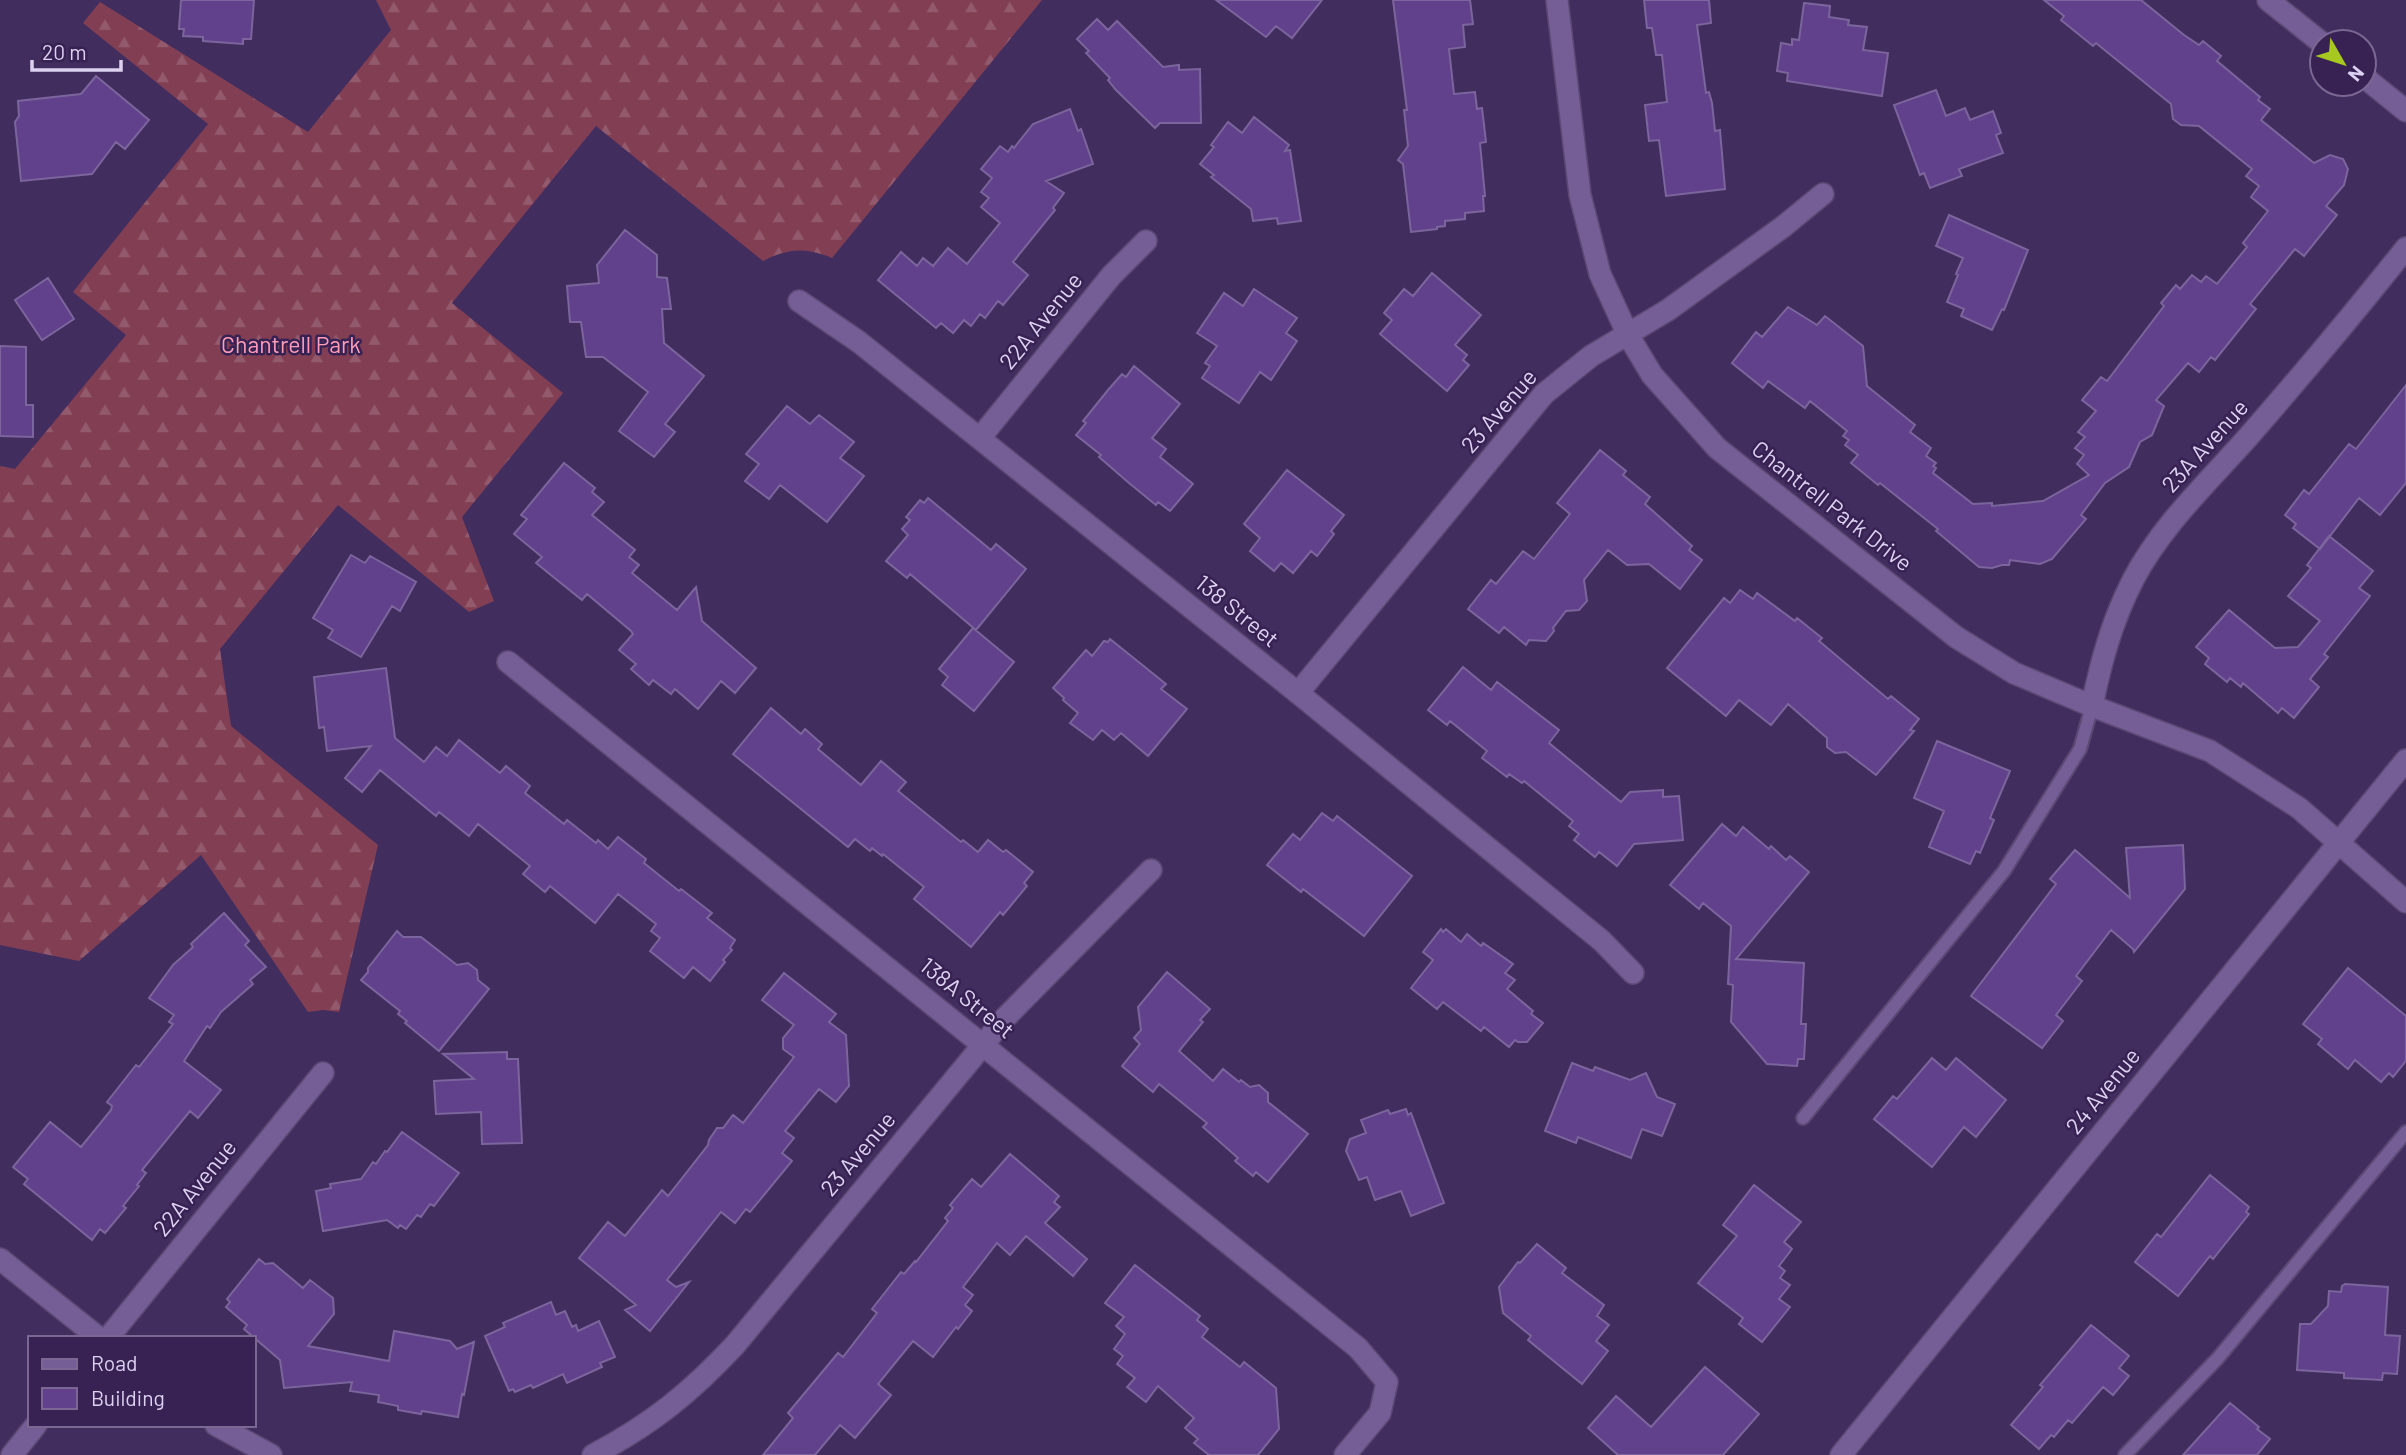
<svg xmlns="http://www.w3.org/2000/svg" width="2406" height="1455" font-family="Barlow,sans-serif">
<defs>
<pattern id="forest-firs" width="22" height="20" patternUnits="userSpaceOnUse" patternTransform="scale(1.75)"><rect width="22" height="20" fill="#823f54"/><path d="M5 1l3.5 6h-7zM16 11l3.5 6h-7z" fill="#935a6d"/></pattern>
</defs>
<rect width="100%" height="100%" fill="#422d5f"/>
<path fill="url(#forest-firs)" d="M376 0H1042L832 258C807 247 787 248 763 261L596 126 452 303 563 393 462 517 494 601 469 612 338 505 220 649 231 726 378 845 339 1012 323 1010 308 1012 201 855 79 961 0 945V466L15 469 126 335 73 292 208 124 83 23 100 2 308 132 391 30Z"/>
<path fill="#61418b" stroke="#7b659c" stroke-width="2" d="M181 0H254L251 39H243V44L203 41V37L183 36 184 29H179Z
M1216 0H1322L1292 38 1276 26 1266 37Z
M1393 0H1470L1473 24 1463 25 1465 47 1449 49 1454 94 1475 92 1477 109 1482 108 1486 142 1480 143 1485 196H1483L1484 211 1465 213V219L1445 221V226L1437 227V229L1411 232 1403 164 1398 160 1408 146 1404 110H1407Z
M1644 0H1709L1711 23 1697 25 1706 93 1709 92 1712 103 1715 131 1720 130 1725 189 1666 196 1659 140 1649 141 1645 105 1667 102 1662 55H1656L1652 28H1647Z
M2044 0H2141L2184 35 2199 45 2203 41 2221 56 2217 61 2260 97 2258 100 2270 109 2261 120 2314 163 2330 155 2343 159 2348 169 2344 185 2326 206 2337 215 2304 256 2295 249 2250 304 2256 309 2215 360 2211 357 2199 372 2188 363 2156 400 2164 406 2152 435 2140 442 2129 467 2105 483 2081 515 2086 519 2052 559 2040 564 2010 560 2009 565H2002L1992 568 1979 567 1936 531 1938 529 1880 483 1878 485 1851 463 1858 455 1845 445 1849 440 1843 436 1847 431 1810 401 1805 408 1768 381 1763 388 1732 363 1756 332 1762 337 1788 307 1817 325 1825 316 1863 346 1867 386 1915 425 1910 432 1931 448 1926 456 1936 463 1933 466 1936 468 1933 473 1973 504 1992 503V506L2043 501 2089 475 2077 464 2084 455 2075 448 2085 437 2078 432 2096 411 2082 400 2101 377 2107 381 2164 306 2161 303 2176 285 2180 289 2192 275 2201 282 2206 276 2217 284 2247 247 2243 243 2268 211 2251 197 2259 186 2246 176 2252 169 2199 126 2181 125 2173 119 2171 104 2096 43 2093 46 2061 20 2064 16Z
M1804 3 1830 6 1829 17 1849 20 1848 25 1867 27 1863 50 1888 53 1882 96 1787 81 1788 73 1777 71 1781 43 1792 45V39L1799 40Z
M1097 19 1108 30 1117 21 1163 67 1179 65V70L1200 69 1201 123H1160L1155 128 1116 90 1108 80 1110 78 1086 53 1089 51 1077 39Z
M96 76 149 120 125 149 116 142 92 174 21 181 15 122 19 116 18 101 81 94Z
M1936 90 1946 116 1965 108 1970 120 1993 111 2001 133 1996 135 2003 153 1959 169 1962 176 1930 188 1924 173 1920 175 1894 105Z
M1070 109 1078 131 1081 129 1093 164 1046 181 1064 193 1053 208 1055 210 1013 262 1028 275 1003 305 998 301 985 318 980 314 971 326 964 320 953 333 941 323 936 328 878 280 901 252 917 266 923 258 933 266 948 248 967 264 1000 223 981 207 989 198 981 192 992 178 981 169 1000 146 1008 152 1012 146 1014 148 1033 124Z
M1254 117 1289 145 1285 151 1290 150 1301 221 1278 224 1277 218 1253 221 1251 209 1211 177 1214 175 1200 164 1214 147 1211 145 1228 122 1242 133Z
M1949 215 2028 250 2004 310 2002 309 1992 330 1961 316 1964 309 1947 302 1958 275 1956 274 1963 258 1936 246Z
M625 230 657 255V277L667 278 671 309H662L664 343 704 376 665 424 675 432 654 457 619 431 648 392 603 357H586L581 322H570L567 286 599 283 597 265Z
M1432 273 1481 315 1455 345 1467 355 1463 360 1469 365 1447 391 1380 334 1392 320 1384 313 1404 289 1413 296Z
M48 278 74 319 42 340 15 300Z
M1254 289 1297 318 1286 333 1297 341 1271 380 1260 372 1239 403 1202 378 1210 366 1205 363 1217 346 1197 333 1224 293 1243 306Z
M0 346 26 347V405H33V437L0 436Z
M1134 366 1180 404 1152 438 1166 449 1160 457 1193 484 1170 511 1158 502 1156 505 1129 483 1099 457 1101 455 1076 435 1086 423 1083 421 1108 390 1122 374 1126 377Z
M2406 385V483L2380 515 2359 498 2320 549 2293 528 2296 524 2285 515 2304 490 2309 494 2349 444 2356 449Z
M787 406 810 424 819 415 854 442 840 458 864 476 827 522 780 485 769 499 745 481 759 464 746 454Z
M1600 450 1626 471 1623 475 1650 497 1645 504 1692 546 1689 550 1702 560 1680 589 1649 564 1627 565 1608 550 1584 580 1587 601 1579 610 1566 611 1553 628 1554 631 1546 641 1529 640 1526 645 1504 627 1499 633 1468 609 1491 580 1496 584 1523 551 1534 559 1570 514 1557 503Z
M564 463 595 488 592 492 604 502 592 515 635 550 629 557 639 565 632 573 677 610 696 587 702 621 756 668 735 693 721 681 698 709 675 689 671 694 653 680 649 685 631 669 636 664 619 650 633 634 631 631 587 594 582 600 536 563 542 557 514 534 527 519 521 515Z
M1287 470 1344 515 1331 531 1334 534 1317 556 1311 551 1293 573 1281 563 1274 571 1250 551 1260 538 1244 524Z
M928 498 991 550 996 544 1026 569 976 630 910 574 907 578 886 561 908 535 902 529 910 520 906 517 920 500 924 503Z
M2329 536 2373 571 2359 588 2370 596 2324 654 2328 657 2310 679 2319 687 2294 718 2282 708 2278 713 2243 683 2241 687 2230 678 2227 682 2205 664 2209 658 2196 647 2229 610 2275 648 2298 647 2320 621 2288 596 2311 568 2307 565Z
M351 555 365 563 370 556 416 582 400 611 392 606 361 657 328 638 333 630 313 618Z
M1740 590 1753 599 1757 593 1795 621 1797 618 1822 638 1819 641 1888 699 1891 696 1919 719 1910 730 1914 731 1876 775 1846 752 1835 753 1827 747V738L1788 704 1771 725 1739 700 1726 716 1667 668 1724 598 1730 603Z
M973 628 1014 662 974 711 942 685 948 677 939 669Z
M1110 639 1166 684 1161 689 1187 709 1148 756 1121 733 1114 740 1102 730 1093 740 1070 723 1078 713 1063 700 1064 698 1053 688 1086 650 1092 656 1104 641 1108 642Z
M1463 667 1491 690 1497 682 1559 730 1549 743 1621 802 1630 792 1663 790V797L1679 796 1683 840 1634 844 1617 866 1599 852 1595 857 1574 840 1579 834 1569 826 1573 821 1524 781 1522 783 1509 774 1507 777 1482 758 1487 751 1450 721 1447 725 1428 710Z
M386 668 395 738 424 762 436 747 447 756 459 740 500 773 506 766 530 786 525 793 564 824 567 820 596 843 598 840 608 849 618 837 646 859 644 863 679 891 681 889 712 913 707 918 735 940 730 948 732 950 723 960 725 962 710 981 693 967 684 978 650 951 660 938 651 931 656 924 618 894 595 923 550 886 545 892 523 874 530 866 478 824 469 836 439 812 436 816 380 770 362 792 345 778 371 746 327 751 324 727 319 728 314 677Z
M771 708 801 734 805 729 822 744 818 749 861 785 881 761 906 782 898 791 961 842 963 840 978 852 988 840 1003 852 1006 850 1033 872 1024 883 1027 886 1003 915 1000 912 971 947 914 899 924 887 883 854 882 856 872 848 870 851 855 839 848 847 733 754Z
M1937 741 2010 771 1990 818 1994 820 1980 853 1976 851 1970 864 1929 847 1944 811 1914 798Z
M1322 813 1333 821 1337 816 1412 876 1364 936 1303 889 1301 892 1267 865 1293 834 1300 840Z
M1722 824 1736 836 1743 827 1769 849 1771 846 1786 860 1790 856 1809 872 1736 959 1804 963 1801 1024H1806L1804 1059H1798L1797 1066 1767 1064 1731 1022 1733 985 1728 984 1731 926 1703 903 1699 909 1670 885Z
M2183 845 2185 889 2134 952 2133 949 2111 930 2076 976 2082 981 2056 1015 2063 1021 2042 1048 1971 996 2056 884 2050 879 2075 850 2130 898 2126 848Z
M224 913 249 941 245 945 266 967 250 980 253 984 221 1012 210 1028 207 1026 184 1061 221 1090 198 1118 190 1111 142 1170 146 1173 137 1185 139 1186 123 1206 126 1208 105 1233 100 1229 92 1240 24 1184 28 1179 13 1167 50 1122 81 1147 111 1110 112 1106 107 1102 136 1065 139 1067 173 1024 169 1022 174 1015 149 998 173 965 193 947 191 944Z
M1441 929 1443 932 1446 929 1461 942 1467 934 1481 946 1483 943 1513 964 1505 973 1515 980 1507 989 1533 1011 1531 1014 1543 1023 1527 1042H1518L1515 1040 1509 1047 1484 1027 1481 1031 1443 1002 1437 1009 1411 988 1433 960 1423 952Z
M397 931 403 937H421L457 965 468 963 477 970 478 980 489 989 439 1051 405 1023 407 1021 398 1014 400 1011 361 980 368 972V968Z
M2348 968 2406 1016V1061L2393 1077 2389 1073 2381 1082 2355 1060 2348 1069 2318 1044 2322 1039 2303 1024Z
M1167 972 1210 1009 1200 1020 1203 1022 1179 1051 1213 1081 1223 1069 1239 1082 1241 1080 1250 1087 1259 1085 1268 1093V1102L1308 1134 1268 1182 1256 1172 1253 1176 1235 1161 1238 1158 1203 1127 1207 1123 1159 1084 1153 1092 1122 1066 1140 1044 1134 1038 1141 1030 1138 1007Z
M784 973 836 1014 829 1022 846 1035 849 1086 836 1102 819 1089 785 1131 794 1138 782 1153 792 1161 750 1212 746 1209 735 1223 721 1212 667 1280 676 1287 689 1282 650 1331 625 1310 636 1305 579 1258 608 1222 625 1236 662 1190 668 1196 708 1145 709 1140 717 1128H723L733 1115 743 1123 794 1057 783 1049V1038L794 1025 762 1000Z
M507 1052V1059H518L522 1143 482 1144 481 1112 436 1114 434 1081 474 1079 443 1054Z
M1932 1058 1946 1070 1956 1058 2006 1100 1976 1137 1964 1127 1932 1167 1874 1119 1893 1096 1897 1099Z
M1572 1063 1593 1071 1595 1067 1630 1080 1646 1073 1657 1097 1675 1104 1662 1136 1642 1129 1631 1158 1578 1137 1576 1143 1545 1131Z
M1406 1109 1408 1115 1411 1113 1444 1203 1411 1216 1401 1191 1375 1200 1367 1177 1359 1180 1346 1151 1350 1139 1366 1133 1361 1120 1388 1110 1390 1114Z
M402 1132 459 1173 434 1206 430 1204 421 1217 417 1215 406 1229 400 1225 398 1228 387 1220 323 1231 316 1191 331 1188 330 1184 361 1179 373 1162 376 1164 385 1151 387 1152Z
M1010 1154 1059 1196 1054 1202 1060 1207 1045 1223 1087 1259 1073 1276 1026 1236 1010 1255 997 1243 963 1287 973 1295 965 1305 972 1311 958 1329 956 1327 933 1357 913 1341 878 1384 891 1395 855 1438 840 1425 815 1455H763L793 1418 788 1413 838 1353 843 1357 877 1313 872 1309 901 1272 904 1274 915 1261 916 1262 948 1221 945 1218 953 1208 950 1205 972 1179 981 1187Z
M2210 1175 2249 1207 2246 1212 2249 1214 2213 1259 2210 1256 2178 1296 2135 1262 2157 1234 2161 1237Z
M1754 1185 1801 1222 1784 1242 1792 1249 1779 1266 1785 1271 1780 1278 1790 1285 1779 1299 1790 1307 1762 1342 1739 1324 1743 1318 1698 1283 1737 1236 1723 1225Z
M1537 1244 1566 1268 1562 1273 1604 1305 1597 1316 1609 1325 1596 1341 1608 1351 1582 1384 1528 1340 1531 1336 1503 1313 1499 1287 1518 1262 1520 1263Z
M259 1259 265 1264 273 1263 303 1288 310 1280 333 1298 334 1314 308 1346 389 1361 394 1331 450 1341 457 1349 474 1342 464 1395 462 1394 458 1417 422 1411 421 1414 398 1410V1406L378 1402 379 1395 350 1391 352 1382 284 1388 280 1360 244 1329 247 1325 226 1307 230 1302 227 1299Z
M1135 1265 1200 1316 1197 1320 1208 1329 1202 1337 1240 1367 1244 1362 1276 1388 1279 1429 1258 1455H1209L1194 1443 1198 1439 1185 1428 1194 1418 1158 1386 1146 1402 1127 1387 1135 1378 1117 1364 1123 1356 1114 1349 1125 1334 1116 1326 1124 1317 1105 1303Z
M2345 1284 2388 1287 2385 1335 2400 1336 2397 1374 2383 1373 2382 1380 2344 1378V1373L2297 1370 2300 1324H2311L2328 1306 2329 1291 2341 1292 2342 1286Z
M551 1302 556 1315 565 1311 572 1327 576 1325 578 1331 599 1321 615 1357 600 1363 602 1367 567 1383 563 1374 533 1388 531 1385 515 1392 513 1389 509 1391 485 1336 505 1327 503 1323Z
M2091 1325 2129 1356 2119 1368 2129 1376 2113 1395 2103 1387 2072 1423 2068 1420 2054 1437 2051 1435 2039 1449 2011 1425 2043 1387 2040 1385Z
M1705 1367 1759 1414 1723 1455H1618L1588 1428 1616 1396 1651 1427Z
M2230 1403 2259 1427 2257 1429 2270 1439 2257 1455H2183Z"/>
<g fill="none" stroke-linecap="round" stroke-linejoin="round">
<g stroke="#5b4873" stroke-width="16">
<path id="service" d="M1803 1118 2004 871 2080 749 2092 706
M2125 1455 2218 1358 2406 1132"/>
</g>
<g stroke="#5b4873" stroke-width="24">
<path id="minor" d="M1557 0 1580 195 1600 274 1628 335 1652 375 1717 448 1956 637 2014 673 2092 706 2210 751 2299 808 2406 902
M2268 0 2322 43
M2364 77 2406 111
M799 301 859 342 1298 693 1602 941 1633 973
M980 438 1111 276 1146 241
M508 662 1358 1348 1387 1382 1380 1413 1345 1455
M1298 693 1544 394 1591 356 1668 310 1784 226 1823 194
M2092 706C2101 661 2112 621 2133 580 2161 526 2209 481 2249 436 2303 374 2355 312 2406 248
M0 1259 99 1338
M108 1338 323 1073
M216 1425 271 1455
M12 1455 36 1425
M593 1455C652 1424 690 1393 735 1345L1006 1017 1151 870"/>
</g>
<g stroke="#5b4873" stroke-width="24">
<path id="secondary" d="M1841 1455 2406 760"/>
</g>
<use href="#service" stroke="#745e95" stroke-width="12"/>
<use href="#minor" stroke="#745e95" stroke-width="21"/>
<use href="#secondary" stroke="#745e95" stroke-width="21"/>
</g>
<g text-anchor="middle" stroke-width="5" stroke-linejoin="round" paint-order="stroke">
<g font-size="23" fill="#dcd1f0" stroke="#382253">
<text transform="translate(1041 321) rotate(-51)" y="8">22A Avenue</text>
<text transform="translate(1499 411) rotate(-49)" y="8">23 Avenue</text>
<text transform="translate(2205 446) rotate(-48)" y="8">23A Avenue</text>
<text transform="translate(1832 506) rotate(38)" y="8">Chantrell Park Drive</text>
<text transform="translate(1237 611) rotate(39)" y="8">138 Street</text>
<text transform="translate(967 998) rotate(39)" y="8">138A Street</text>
<text transform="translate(2103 1091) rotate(-51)" y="8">24 Avenue</text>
<text transform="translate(858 1154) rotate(-50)" y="8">23 Avenue</text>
<text transform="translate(195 1188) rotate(-51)" y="8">22A Avenue</text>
</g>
<g font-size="23" fill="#ff9db9" stroke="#382253">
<text x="291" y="353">Chantrell Park</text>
</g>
</g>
<rect x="28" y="1336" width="228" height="91" fill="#382253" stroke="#7a6892" stroke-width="2"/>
<rect x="42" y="1359" width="35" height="10" fill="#745e95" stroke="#7a6892" stroke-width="2"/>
<text x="91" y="1371" font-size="21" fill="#dcd1f0">Road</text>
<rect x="42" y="1388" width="35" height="21" fill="#61418b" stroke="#7a6892" stroke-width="2"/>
<text x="91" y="1406" font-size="21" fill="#dcd1f0">Building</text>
<g transform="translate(2343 63) rotate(129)"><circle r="33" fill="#382253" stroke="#7a6892" stroke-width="2"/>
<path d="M0-5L12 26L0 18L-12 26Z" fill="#a6c821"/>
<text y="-10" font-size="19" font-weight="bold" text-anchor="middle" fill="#dcd1f0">N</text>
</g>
<path d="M32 60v10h89v-10" fill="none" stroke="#dcd1f0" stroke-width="3.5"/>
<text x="42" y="60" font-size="21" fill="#dcd1f0" stroke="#382253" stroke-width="5" paint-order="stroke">20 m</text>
</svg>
